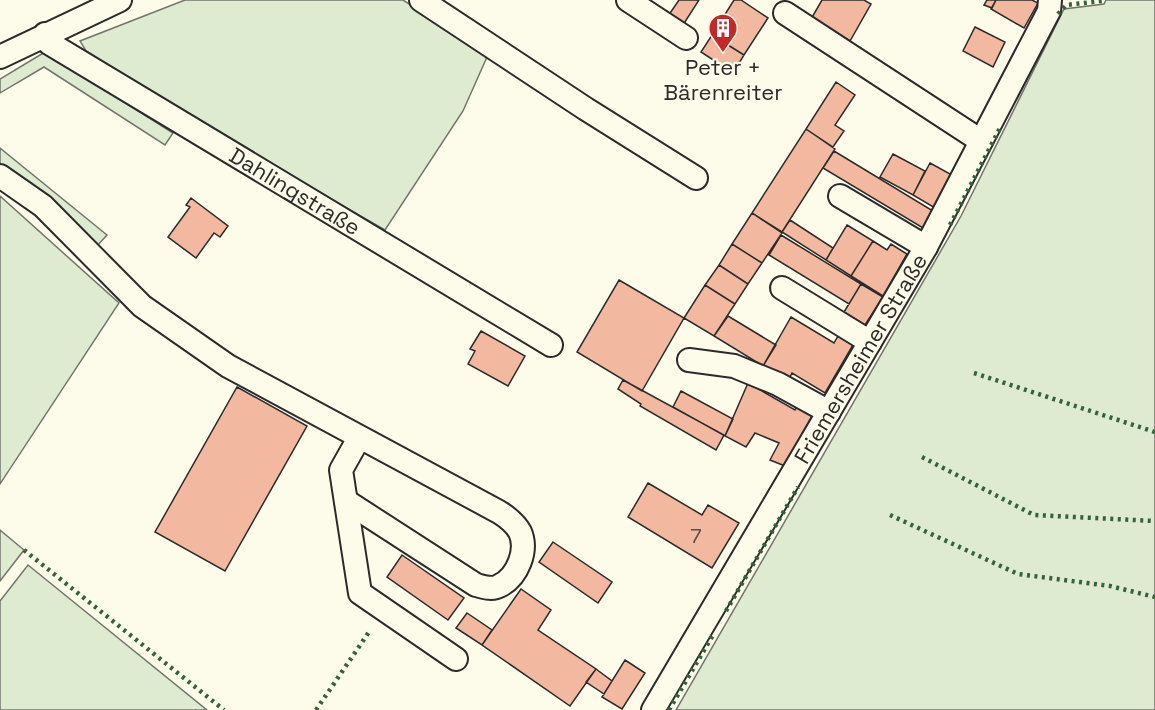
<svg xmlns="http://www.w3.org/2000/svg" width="1155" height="710" font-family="'Space Grotesk',sans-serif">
<rect width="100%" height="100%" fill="#fdfbea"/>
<path fill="#deebd1" stroke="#74746e" stroke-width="1.5" d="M185 0H403L457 34 487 57 463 111 385 230 184 115 86 51 80 41Z
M1106 0H1155V710H676L961 216 1064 9 1104 4Z
M45 52 173 133 165 145 44 67 0 93V79Z
M0 148 107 235 96 247 0 166Z
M0 196 119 303 0 484Z
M0 530 24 550 0 581Z
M28 565 207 710H0V601Z"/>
<path fill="#f2b8a0" stroke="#2b2b2b" stroke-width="1.5" d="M679 0H699L683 25 668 16Z
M734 0H741L768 18 744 55 712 35Z
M822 0H864L871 4 850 41 811 19Z
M987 0H996L992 8 984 5Z
M996 0H1032L1038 3 1024 28 991 9Z
M975 27 1005 42 993 67 963 51Z
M712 35 744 55 733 73 701 52Z
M836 82 855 95 835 125 844 131 833 147 806 129Z
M806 129 835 149 782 232 752 213Z
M834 151 933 211 923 228 823 168Z
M893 154 925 171 913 195 880 177Z
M930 163 952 175 935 208 913 195Z
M191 198 228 226 220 237 214 233 196 258 168 237 190 207 186 205Z
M752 213 782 233 762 263 732 244Z
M790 220 833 248 826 260 782 232Z
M847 225 873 241 851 276 826 260Z
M781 235 861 284 849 304 769 255Z
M873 241 887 250 891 244 907 254 883 296 851 276Z
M732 244 762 263 748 284 719 265Z
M719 265 748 284 735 304 705 285Z
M619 280 684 318 642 391 577 352Z
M861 284 883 297 865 325 844 312Z
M705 285 735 304 714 336 684 318Z
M728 316 776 345 763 366 714 336Z
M791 317 834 343 838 336 853 345 825 393 792 373 788 381 763 366Z
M481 331 525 356 508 386 468 364 475 351 470 349Z
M623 380 724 435 716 450 640 406 641 404 618 389Z
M748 383 795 410 799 403 814 412 785 466 770 460 779 443 755 433 746 447 725 436Z
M237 387 307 426 225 571 155 532Z
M681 391 733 419 725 436 673 407Z
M648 483 702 515 708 505 739 523 712 568 628 517Z
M553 542 612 582 598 603 539 562Z
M402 555 464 598 448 620 387 577Z
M521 589 551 610 538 630 596 669 570 706 482 645Z
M467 613 492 630 482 645 456 628Z
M625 660 645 673 622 709 602 697Z
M596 669 612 681 604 694 586 682Z"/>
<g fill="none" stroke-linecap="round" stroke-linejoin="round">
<g stroke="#2b2b2b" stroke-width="26">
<g id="minor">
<path d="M421 0 586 109 696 178"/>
<path d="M628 0 686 38"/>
<path d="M785 13 981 141"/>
<path id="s1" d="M45 34 49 43 551 345"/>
<path d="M0 57 120 0"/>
<path d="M0 176 43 206 142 306 228 366 499 512C507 517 515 523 520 532 528 550 518 577 499 586 492 590 484 587 476 585L346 501"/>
<path d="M840 196 926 247"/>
<path d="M782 288 870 342"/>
<path d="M689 360 734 366 778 384 829 412"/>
<path d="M359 438 341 470 360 593 456 659"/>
<path id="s2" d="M653 710 926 247 1049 11 1050 0"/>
</g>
</g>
<use href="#minor" stroke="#fdfbea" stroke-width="22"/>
<path stroke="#34623c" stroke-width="4.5" stroke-dasharray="3 4.5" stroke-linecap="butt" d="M1058 14 1066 5 1102 1
M950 225 1000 128
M974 373 1155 432
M922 457 1034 515 1155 521
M890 515 1018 574 1110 586 1155 597
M24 550 224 710
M726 611 798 487
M316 710 369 632
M669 710 713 635"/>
</g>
<defs>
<g id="building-pin" transform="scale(1.5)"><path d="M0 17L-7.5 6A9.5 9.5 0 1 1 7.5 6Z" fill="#c62828" stroke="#fdfbea"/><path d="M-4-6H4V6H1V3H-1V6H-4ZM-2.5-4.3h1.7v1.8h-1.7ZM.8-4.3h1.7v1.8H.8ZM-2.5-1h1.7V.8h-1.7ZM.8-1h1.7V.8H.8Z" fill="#fff"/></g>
</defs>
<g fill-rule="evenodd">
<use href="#building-pin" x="723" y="28"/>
</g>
<g text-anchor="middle" stroke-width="4.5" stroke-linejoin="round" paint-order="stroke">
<g font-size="20" fill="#5d4e48">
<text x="696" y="543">7</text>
</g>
<g font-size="22" fill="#2b2b2b" stroke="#fdfbea">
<text x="723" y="75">Peter +<tspan x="723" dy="25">Bärenreiter</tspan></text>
</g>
<g font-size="22" fill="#2b2b2b" stroke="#fdfbea">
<text dy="8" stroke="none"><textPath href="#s1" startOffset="297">Dahlingstraße</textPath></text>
<text dy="8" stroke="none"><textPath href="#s2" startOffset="408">Friemersheimer Straße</textPath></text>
</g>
</g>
</svg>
